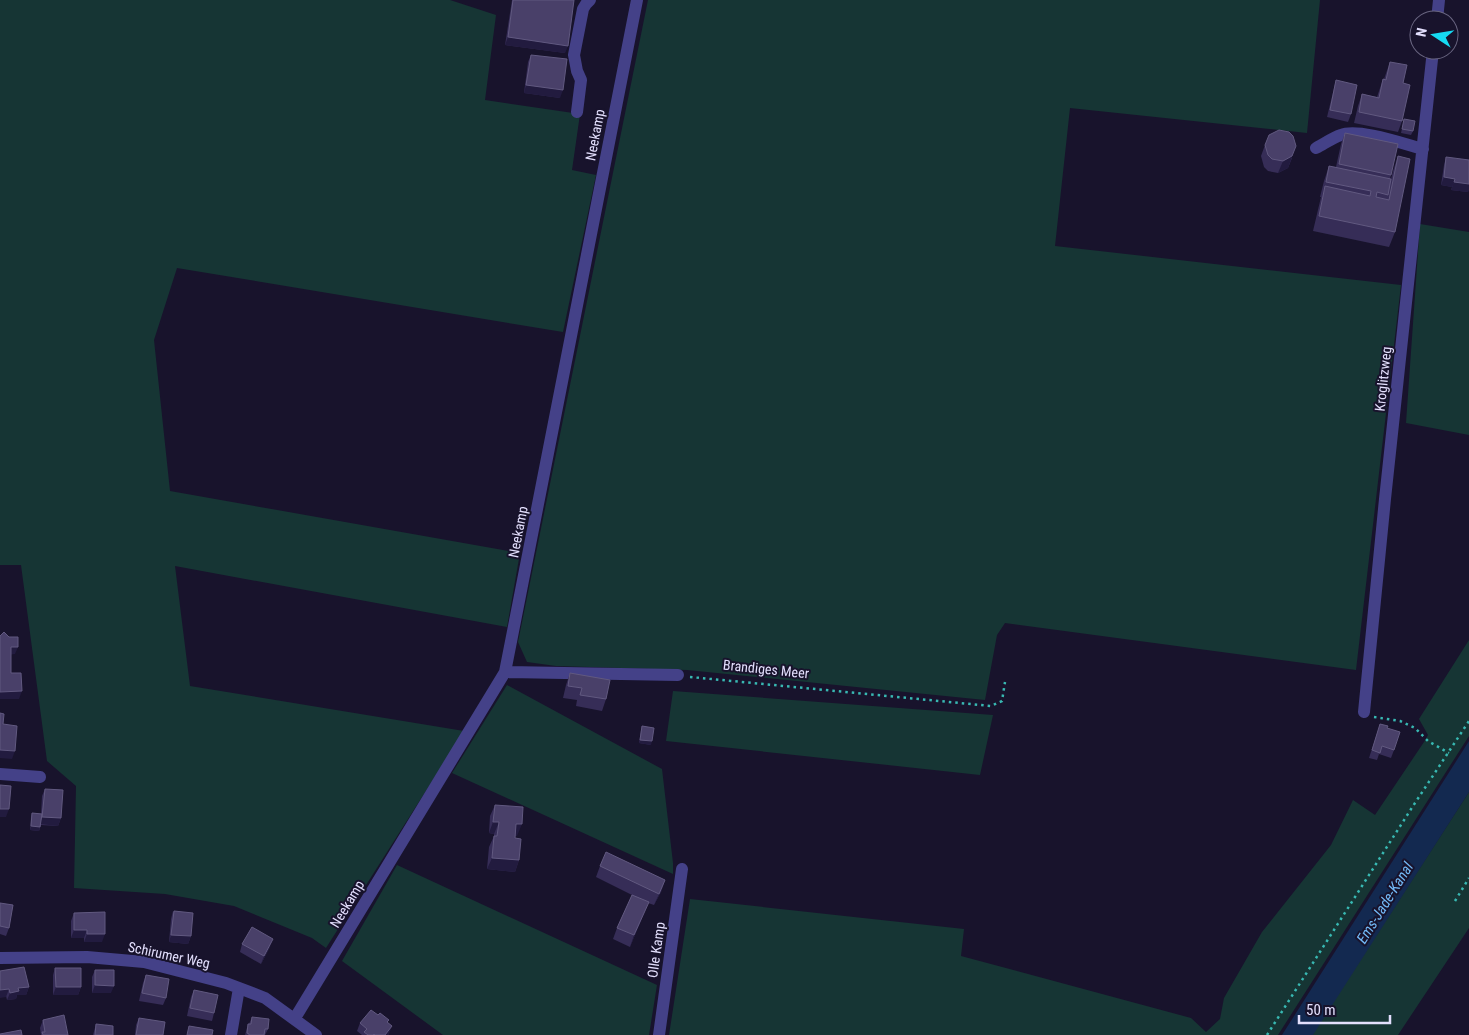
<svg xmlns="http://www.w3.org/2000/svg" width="1469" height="1035" font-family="'Roboto Condensed',sans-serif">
<rect width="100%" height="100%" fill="#18132c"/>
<path fill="#163534" d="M0 0H450L496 15 485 100 580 114 572 170 596 175 563 332 177 268 154 340 170 491 520 553 507 627 175 566 190 686 464 731 326 948 312 938 234 906 165 894 74 888 76 786 47 761 21 565H0Z
M648 0H1320L1307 133 1070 108 1055 246 1401 285 1356 670 1005 623 997 635 985 700 687 670 556 666 527 662 518 642Z
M1420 224 1469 232V435L1406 423Z
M1469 640V736L1278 1035H669L690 899 964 929 961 956 1191 1018 1206 1032 1220 1019 1224 998 1262 932 1331 845 1353 800 1375 815 1424 742 1428 735 1419 719Z
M507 685 662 769 673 863V874L452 773Z
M673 691 993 715 980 775 666 741Z
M1469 792V928L1398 1035H1312Z
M397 865 657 985 649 1035H443L342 961Z"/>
<path fill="#132950" d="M1469 741V792L1313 1035H1282Z"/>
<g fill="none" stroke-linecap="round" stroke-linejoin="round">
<path stroke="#38b8b2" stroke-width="2.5" stroke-dasharray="2.5 4" stroke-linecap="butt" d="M690 677 991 706 1002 701 1005 682
M1374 717 1400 721 1415 728 1428 741 1449 753
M1455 901 1469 878
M1267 1035 1413 806 1469 721"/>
<path stroke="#444188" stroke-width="12" d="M1437 20 1439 0
M577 112 581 80 577 71 574 55 583 9 586 4 590 0
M1316 148C1324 144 1332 138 1341 135 1358 128 1404 144 1423 149
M505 672 678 675
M1364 712 1385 499 1433 50
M0 774 40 777
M0 958 87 957 144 962 226 983 265 998 316 1035
M295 1018 505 672 637 0
M231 1035 239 988
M659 1035 682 869"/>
</g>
<path fill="#362d57" d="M512 0H574L565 53 505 45Z
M531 55 560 98 524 93 528 62Z
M1390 62 1403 83 1402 121 1398 132 1354 123 1358 106 1362 94 1377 97 1383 79H1384Z
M1336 80 1351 114 1348 122 1327 117 1334 88Z
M1404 119 1413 131 1411 135 1401 133Z
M1345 133 1391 175 1390 179H1391L1393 171 1398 156 1395 232 1389 247 1313 231 1321 197H1320L1324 181 1329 166 1336 167 1341 144Z
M1265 145 1292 158 1288 168 1278 173 1268 171 1264 167 1261 156Z
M1446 157 1469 189 1468 192 1451 190 1452 187 1441 185 1444 165Z
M570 673 606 699 602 711 576 706 577 700 563 698 566 685Z
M1380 724 1387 728 1394 750 1391 758 1379 754 1377 760 1369 758Z
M642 726 651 745 639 743 641 730Z
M45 789 61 818 58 826 41 825 39 831 30 830 31 817 32 813 41 814 42 796Z
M495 805 517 836H515V838L519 860 515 872 487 869 489 847 494 836V834L489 833 490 816Z
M600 866 665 880 661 892 654 905 648 903 630 947 613 939 617 928 632 895 596 877Z
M0 903 9 928 6 936 0 934Z
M173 911 191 936 188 944 169 942 171 919Z
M74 913 102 942H84V938H71V921Z
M242 944 270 947 261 964 240 952Z
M55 968 81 987 78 995H53V975Z
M95 970 111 993H92V977Z
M0 971 29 987 26 995H17L16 999 7 1000Z
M146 975 166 998 163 1005 139 1001 143 983Z
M194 990 214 1013 212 1021 187 1016 191 997Z
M252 1017 268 1029 265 1035H245L248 1024H249Z
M139 1018 163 1035H135L136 1025Z
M43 1020 68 1035H41L40 1028Z
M360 1023H388L389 1034 388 1035H362L357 1031Z
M96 1024 113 1035H93Z"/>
<path fill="#221b3f" d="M508 37 568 46 565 53 505 45Z
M526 85 563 90 560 98 524 93Z
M1296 146 1288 168 1278 173 1283 161Z
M1444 177 1455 179 1452 187 1441 185Z
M1454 182 1469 184V189L1468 192 1451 190Z
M11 647H18L15 654 8 655Z
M22 691 19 699H0V692Z
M640 740 652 741 651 745 639 743Z
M0 750 15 751 12 759 0 758Z
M0 809H9L6 817H0Z
M42 817 61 818 58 826 40 824Z
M493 822H499L494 834 489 833Z
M516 824H522L517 836 512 835Z
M31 826 40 827 39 831 30 830Z
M492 858 519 860 515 872 487 869Z
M665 880 661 892 654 905 659 894Z
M649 902 644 914 630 947 634 935Z
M74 930H87L84 938H71Z
M87 934H105L102 942H84Z
M171 935 191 936 188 944 169 942Z
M273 939 270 947 261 964 264 956Z
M95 985 114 986 111 993H92Z
M29 987 26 995H17L16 999 7 1000 10 993 18 988Z
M56 987H81L78 995H53Z
M9 989 6 997 0 998V990Z
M392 1026 389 1034 388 1035H385Z"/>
<path fill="#494069" stroke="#615980" d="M513 0H574L568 46 508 37Z
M531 55 567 59 563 90 526 85Z
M1390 62 1407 65 1403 83 1410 85 1402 121 1359 112 1362 94 1379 98 1383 79 1386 80Z
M1336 80 1357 85 1351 114 1330 110Z
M1404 119 1415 121 1413 131 1402 129Z
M1279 130 1289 132 1293 136 1296 146 1292 156 1283 161 1272 159 1268 155 1265 145 1269 135Z
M1345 133 1398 144 1391 175 1339 164Z
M1398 156 1410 159 1395 232 1319 216 1325 186 1370 196 1371 191 1326 182 1329 166 1391 179 1388 195 1377 192 1376 197 1389 200Z
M1446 157 1469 160V184L1454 182 1455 179 1444 177Z
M4 632 9 637H18V647H11V673H21L22 691 0 692V636Z
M570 673 610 680 606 699 580 695 582 688 568 686Z
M0 713 4 714 3 724 17 726 15 751 0 750Z
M1380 724 1388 726 1387 728 1400 732 1394 750 1382 746 1380 753 1372 750Z
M642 726 654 728 652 741 640 740Z
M0 785 11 786 9 809H0Z
M45 789 63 790 61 818 42 817Z
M495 805 523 807 522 824H516L515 838 521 839 519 860 492 858 494 836H497L499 822H493Z
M32 813 42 814 40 827 31 826Z
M606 852 665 880 659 894 600 866Z
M632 895 649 902 634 935 617 928Z
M0 903 13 905 9 928 0 926Z
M174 911 193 913 191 936 171 935Z
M105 912V934H87V930H74V913Z
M252 927 273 939 264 956 242 944Z
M24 967 29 987 18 988 19 991 10 993 9 989 0 990V971Z
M55 968H81V987H56Z
M95 970H114V986L95 985Z
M146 975 169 979 166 998 142 993Z
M194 990 218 995 214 1013 190 1008Z
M371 1010 378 1015 380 1013 389 1020 387 1022 392 1026 385 1035H375L374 1034 373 1035H368L364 1032 367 1029 360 1023Z
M64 1015 68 1035H43L42 1032H45L43 1020Z
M252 1017 269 1019 268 1029H265L264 1035H249V1034L247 1033 248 1024H251Z
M139 1018 165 1022 163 1035H136Z
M96 1024 113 1026V1035H95Z
M189 1026 213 1030 212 1035H187Z
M21 1030 22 1035H0V1034Z"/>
<g text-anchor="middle" stroke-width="4" stroke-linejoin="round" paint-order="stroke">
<g font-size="14" fill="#e3dffd" stroke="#18132c">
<text transform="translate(595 135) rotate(-79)" y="5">Neekamp</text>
<text transform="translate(1383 379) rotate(-84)" y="5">Kroglitzweg</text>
<text transform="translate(518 532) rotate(-79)" y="5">Neekamp</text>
<text transform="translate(766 669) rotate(6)" y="5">Brandiges Meer</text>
<text transform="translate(347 904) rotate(-59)" y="5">Neekamp</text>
<text transform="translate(656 950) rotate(-82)" y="5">Olle Kamp</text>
<text transform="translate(169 955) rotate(12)" y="5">Schirumer Weg</text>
</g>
<g font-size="15" font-style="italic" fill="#73b9f7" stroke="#18132c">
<text transform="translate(1385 903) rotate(-58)" y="5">Ems-Jade-Kanal</text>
</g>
</g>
<g transform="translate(1434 35) rotate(282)"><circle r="24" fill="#18132c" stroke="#696580"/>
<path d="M0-4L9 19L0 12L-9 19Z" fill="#16daf2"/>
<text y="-8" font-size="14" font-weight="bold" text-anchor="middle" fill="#e3dffd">N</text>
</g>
<path d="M1299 1015v8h91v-8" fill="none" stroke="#e3dffd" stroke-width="2.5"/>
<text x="1306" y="1015" font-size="15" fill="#e3dffd" stroke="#18132c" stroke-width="4" paint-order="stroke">50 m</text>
</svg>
